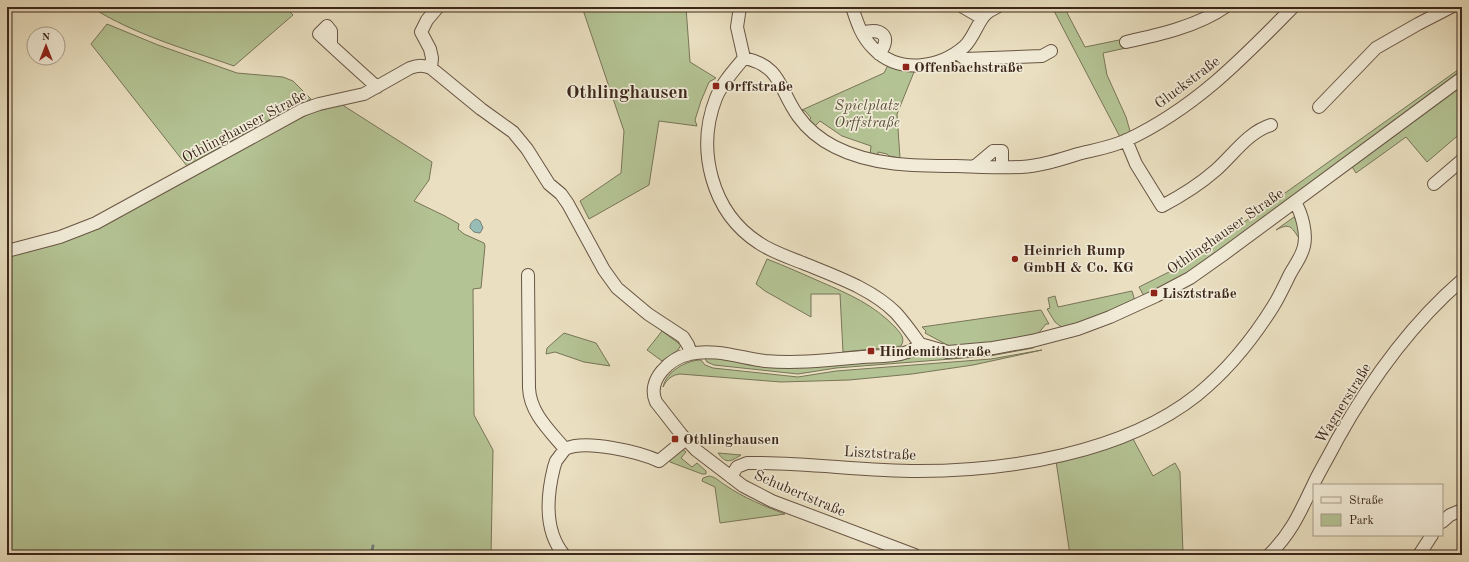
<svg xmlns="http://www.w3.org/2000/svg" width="1469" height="562" font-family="'Old Standard TT',serif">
<rect width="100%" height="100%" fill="#eae0c1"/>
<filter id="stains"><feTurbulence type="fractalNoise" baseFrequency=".005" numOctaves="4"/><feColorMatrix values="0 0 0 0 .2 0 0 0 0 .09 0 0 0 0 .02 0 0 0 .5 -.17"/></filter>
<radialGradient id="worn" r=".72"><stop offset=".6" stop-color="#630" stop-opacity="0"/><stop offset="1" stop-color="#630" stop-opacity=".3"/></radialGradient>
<path fill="#b4c394" stroke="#787558" d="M91 7H291L288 10 293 15 234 66C186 49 135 35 91 7Z
M582 7H686L690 62 716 78 709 82 701 101 695 120 697 126 659 121 649 185 589 219 580 201 621 173 624 131Z
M1039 7H1064L1085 47 1124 39 1126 48 1103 53 1107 75 1126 117 1130 131 1121 139 1054 11 1040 9Z
M107 24 158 45 237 73 283 77 293 81 311 99 283 112 187 166 91 44Z
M888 65 914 72 897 114 900 158 889 156 887 154 878 152V155L872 154 870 155 871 146 842 136 820 121 814 127 809 120 811 118 805 111 802 110 884 73Z
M1462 67V72L1204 262 1158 291 1157 289 1144 296 1139 287 1169 272 1226 235Z
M1462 83V132L1427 162 1406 137 1356 173 1351 165Z
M344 104V106L432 162 429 180 414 201 445 216 459 224 458 229 464 234 484 243 485 246 481 288 473 289 474 415 493 450 491 555 405 554 396 555H7V255L34 248 291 122 314 112Z
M1294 217 1298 224 1300 239C1292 230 1292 221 1276 230Z
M767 259C785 266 803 274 821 282 849 294 874 305 895 327 900 333 906 338 901 346L843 352 840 294H811V317L765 291 756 284Z
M1132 291 1135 301 1064 329 1055 322 1047 309 1050 308 1048 298 1055 296 1058 307Z
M1041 310 1049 324H1046L1037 335 983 344 951 347 925 333 926 331 922 327Z
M662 331 681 345 678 350 662 361 647 350Z
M564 333 596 343 610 366 584 362 555 352 546 354 547 348Z
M1037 345 1033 348 990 356 836 368 798 374 714 365 707 362 704 357 897 359 910 358 922 354 930 353 946 358Z
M1042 350 973 365 912 374 849 380 781 382 680 374C672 375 667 379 663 387 666 372 686 360 701 360L705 365 713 368 798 377 836 371 991 359Z
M1133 439 1153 476 1175 463 1180 472 1183 553 1179 555H1070L1056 461 1120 442 1121 444Z
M680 450H684L686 452 681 458 692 467 697 463 706 471V474H702L670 462 669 459Z
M718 453 741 455C730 462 726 464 718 453Z
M709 476C716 477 720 482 725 485 744 498 764 506 785 514L720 523 715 487 702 481 703 478Z"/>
<path fill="#98bdb7" stroke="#738179" d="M476 219 480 221 483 228 480 233 474 232 470 228C470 223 472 221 476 219Z"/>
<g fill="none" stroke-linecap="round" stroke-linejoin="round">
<path stroke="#738179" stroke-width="3" d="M371 555 373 546"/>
<g stroke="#685544" stroke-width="14">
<path id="street" d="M740 7 737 27 744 58C734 70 722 83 716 98 696 149 711 212 759 243 772 252 788 257 803 263 834 276 871 288 896 313 905 323 912 333 920 344
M852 7C857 22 861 36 873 48 898 74 939 69 965 46 974 37 979 19 987 13 990 10 994 9 997 7
M963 7 982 18
M862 33C881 27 893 36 879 54
M1126 42C1158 35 1198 26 1225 7
M331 45V31L327 26 319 34C338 52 357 69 377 87
M957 53 965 59 1042 56 1051 51
M744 58C782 66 779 90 798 116 808 130 821 140 835 147 872 166 916 166 956 166 977 167 999 168 1021 167 1040 166 1059 160 1078 154 1094 150 1112 147 1127 140 1195 108 1242 59 1293 7
M431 68 432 58 430 49 421 32 427 20 438 7
M1319 107 1376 48 1418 24 1451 7
M1126 140 1136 164 1162 206C1181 196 1200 184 1216 170 1233 155 1248 132 1271 125
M974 167 993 151H1002V167
M1434 184 1462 160
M7 251 60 237 96 223 302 110 319 104 364 94 410 68C418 65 423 65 431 68L481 109 513 132 527 149 549 184 561 194 568 204 604 270 617 288 648 314 683 337 688 345 691 353
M528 275 529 388C530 413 550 431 565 449L556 461 554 467C547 495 544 531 564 555
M565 449C586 439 639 452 659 461L686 439
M731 477 737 467 747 463C804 462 861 471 918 471 1009 471 1124 453 1197 395 1228 370 1253 339 1274 305 1280 295 1285 284 1290 274 1295 265 1302 256 1304 246 1307 233 1302 214 1295 202
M1442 522 1450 515 1462 510
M915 555 772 501 743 486 696 450 681 434 656 402C646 380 670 358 690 354 714 348 741 358 765 361 797 364 830 360 862 357 878 356 895 357 910 351 913 350 917 347 920 344L948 352 993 348 1032 341 1078 329 1110 317 1156 296 1190 278 1224 254 1462 78
M1269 555C1293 531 1301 510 1315 481 1322 467 1330 454 1337 440 1370 381 1411 324 1462 280
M1419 555 1432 535"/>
</g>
<use href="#street" stroke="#f1ebd7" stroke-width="12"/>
</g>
<g fill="#8f2418" stroke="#f1ebd7" stroke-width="1.5">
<rect x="902" y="63" width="8" height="8" rx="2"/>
<rect x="712" y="82" width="8" height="8" rx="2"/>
<circle cx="1015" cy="259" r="4"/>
<rect x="1150" y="289" width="8" height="8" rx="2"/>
<rect x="867" y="347" width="8" height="8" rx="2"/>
<rect x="671" y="435" width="8" height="8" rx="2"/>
</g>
<g text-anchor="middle" stroke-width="3.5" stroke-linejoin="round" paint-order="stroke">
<g font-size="15" font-weight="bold" fill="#3c271b" stroke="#f1ebd7" text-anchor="start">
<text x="914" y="72">Offenbachstraße</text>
<text x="724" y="91">Orffstraße</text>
<text x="1023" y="255">Heinrich Rump<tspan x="1023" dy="17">GmbH &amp; Co. KG</tspan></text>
<text x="1162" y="298">Lisztstraße</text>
<text x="879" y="356">Hindemithstraße</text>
<text x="683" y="444">Othlinghausen</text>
</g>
<g font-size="15" fill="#3c271b" stroke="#f1ebd7">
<text transform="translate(1187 82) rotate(-37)" y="5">Gluckstraße</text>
<text transform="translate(244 126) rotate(-28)" y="5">Othlinghauser Straße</text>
<text transform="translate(1225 231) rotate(-35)" y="5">Othlinghauser Straße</text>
<text transform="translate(1343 403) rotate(-58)" y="5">Wagnerstraße</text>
<text transform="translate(880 453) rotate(3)" y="5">Lisztstraße</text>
<text transform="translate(800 493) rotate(23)" y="5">Schubertstraße</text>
</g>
<g font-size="15" font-style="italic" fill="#5a4e39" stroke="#f1ebd7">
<text x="867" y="110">Spielplatz<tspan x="867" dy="17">Orffstraße</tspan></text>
</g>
<g font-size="19" font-weight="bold" fill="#3c271b" stroke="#f1ebd7">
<text x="627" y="98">Othlinghausen</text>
</g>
</g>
<rect width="1469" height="562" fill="none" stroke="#eae0c1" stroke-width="24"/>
<rect x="8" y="8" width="1453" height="546" fill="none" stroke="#3c271b" stroke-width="2"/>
<rect x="12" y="12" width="1445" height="538" fill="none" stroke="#3c271b"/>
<rect x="1313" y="484" width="130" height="52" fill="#f1ebd7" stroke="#a99d8c"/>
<rect x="1321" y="497" width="20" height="6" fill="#f1ebd7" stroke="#a99d8c"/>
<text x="1349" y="504" font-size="12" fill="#3c271b">Straße</text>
<rect x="1321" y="514" width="20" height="12" fill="#b4c394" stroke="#a99d8c"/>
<text x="1349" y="524" font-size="12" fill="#3c271b">Park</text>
<g transform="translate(46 46)"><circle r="19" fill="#f1ebd7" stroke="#a99d8c"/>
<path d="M0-3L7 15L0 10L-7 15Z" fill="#8f2418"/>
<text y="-6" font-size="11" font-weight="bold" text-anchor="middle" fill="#3c271b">N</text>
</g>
<rect width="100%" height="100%" filter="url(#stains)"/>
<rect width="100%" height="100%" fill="url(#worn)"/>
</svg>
